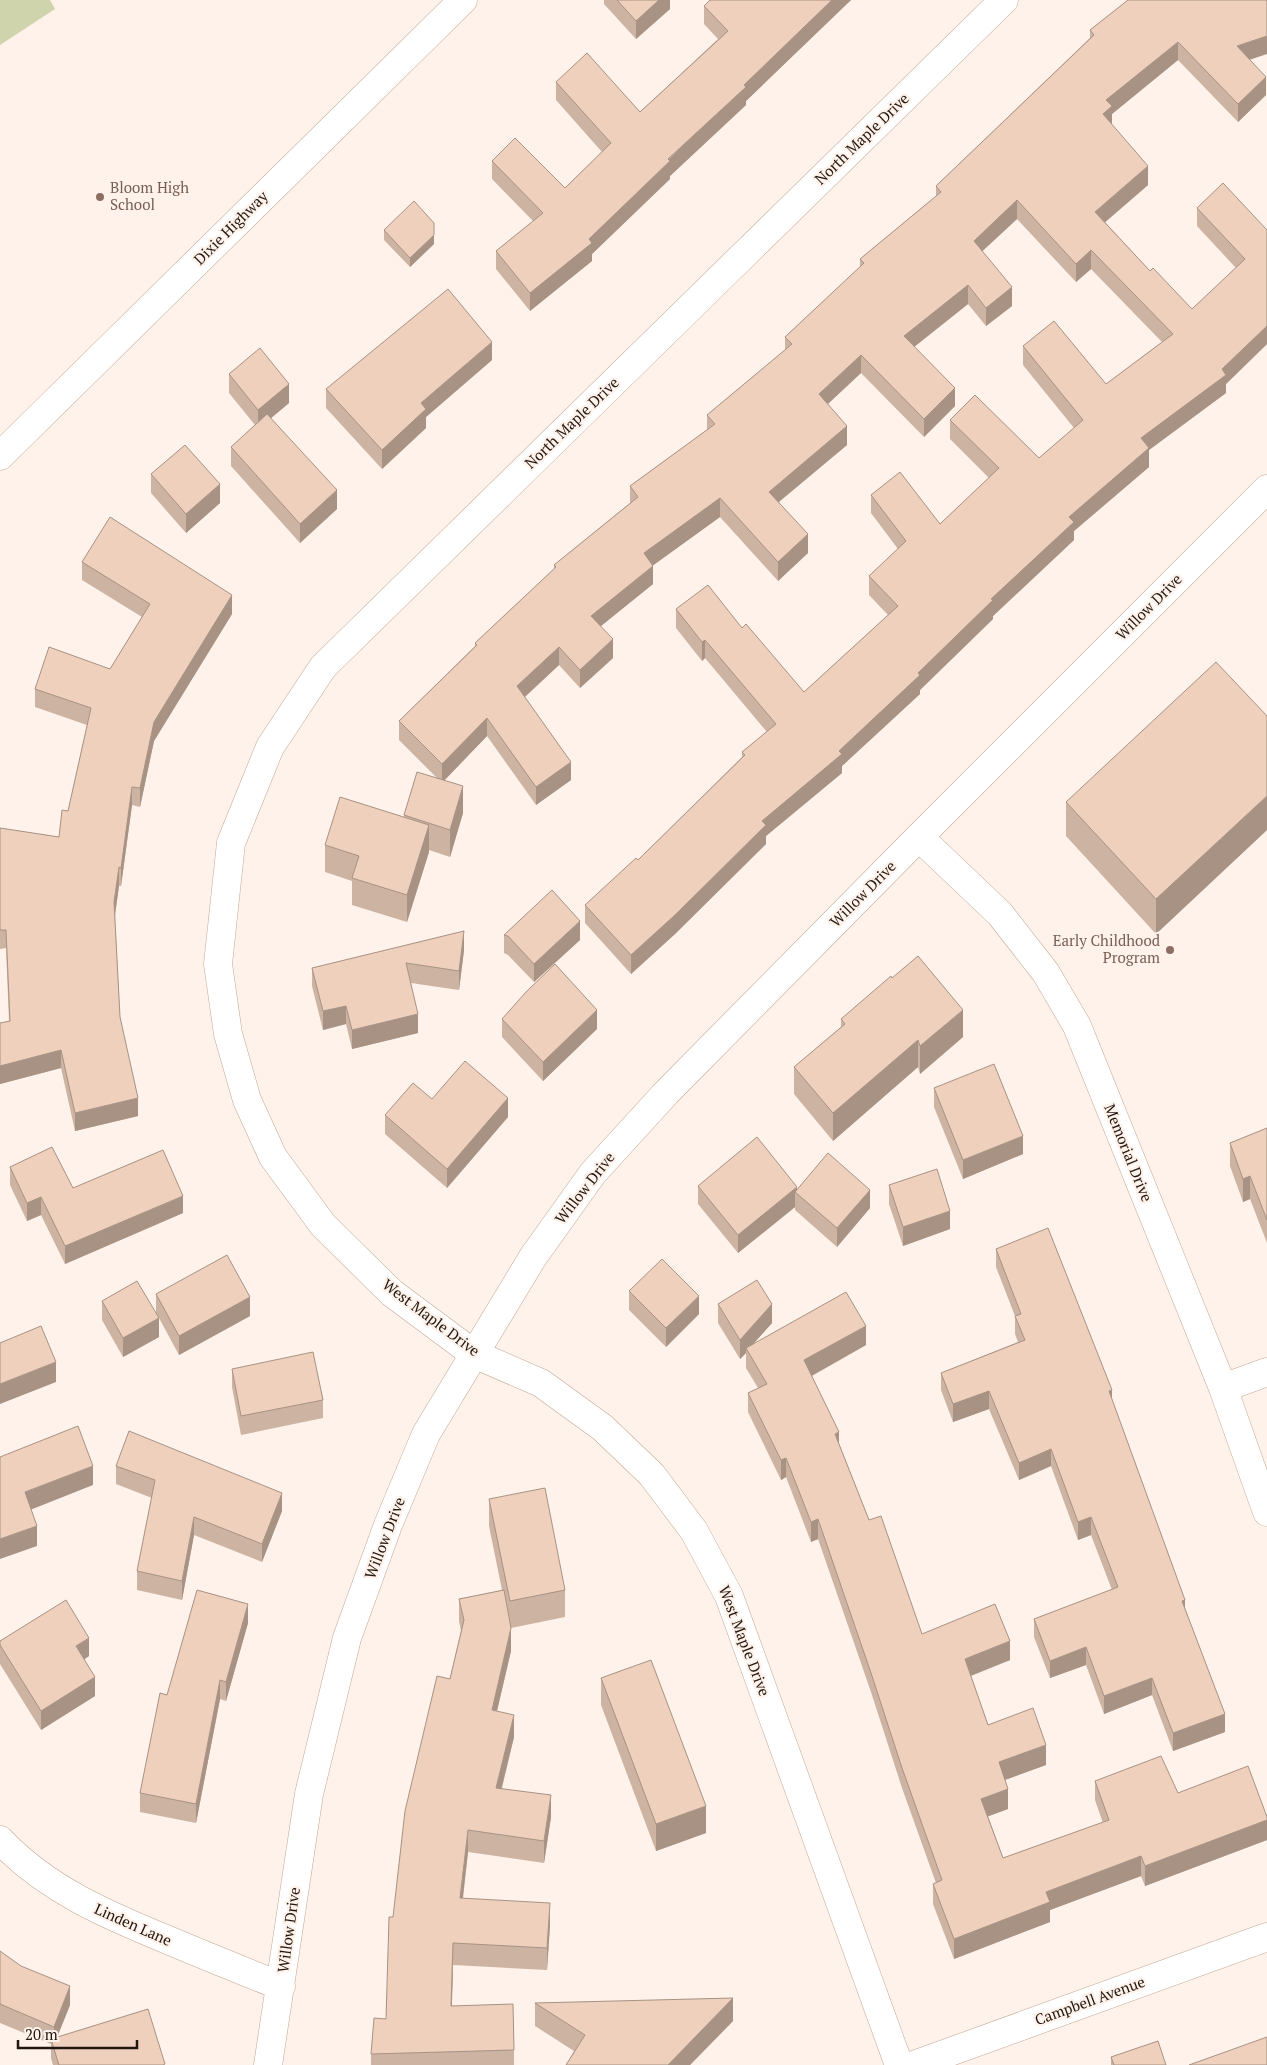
<svg xmlns="http://www.w3.org/2000/svg" width="1267" height="2065" font-family="'PT Serif',serif">
<rect width="100%" height="100%" fill="#fef2ea"/>
<path fill="#d0d4ac" d="M0 0H50L55 9 0 45Z"/>
<g fill="none" stroke-linecap="round" stroke-linejoin="round">
<g stroke="#c3a793" stroke-width="29">
<path id="street" d="M919 837 1000 914 1046 973 1077 1026 1223 1388 1267 1512
M1223 1388 1267 1372
M0 1840C46 1889 107 1915 168 1940 206 1956 243 1971 281 1986
M268 2065 309 1794 347 1638 388 1525 426 1434 533 1257 593 1173 666 1093 919 837 1267 489
M899 2065 729 1596 694 1531 652 1475 603 1428 541 1383 474 1354 392 1293 323 1225 273 1157 247 1100 228 1034 218 964 231 843 270 747 323 667 1004 0
M914 2065 1267 1937"/>
</g>
<g stroke="#c3a793" stroke-width="29">
<path id="secondary" d="M0 456 463 0"/>
</g>
<use href="#street" stroke="#fff" stroke-width="28"/>
<use href="#secondary" stroke="#fff" stroke-width="28"/>
</g>
<path fill="#cdb3a2" d="M604 0H670V9L636 39 604 4Z
M851 0 746 101V105L670 176V179L592 254V261L530 311 496 269V251L533 221 492 179V161L565 188 602 152 556 100V82L640 112 718 39 704 24V6Z
M1128 0 1250 60 1266 95 1238 122 1178 60 1112 114V125L1148 185 1105 222 1150 271 1192 309 1236 268 1197 226V208L1267 230V344L1226 384V393L1149 450V467L1074 531V540L993 616V619L920 690V694L842 766V773L766 836V844L675 934 631 974 585 923V905L638 860 742 757V752L767 732 705 658 702 661 676 628V609L742 628 804 692 888 615 869 595V576L898 549 871 513V495L940 524 989 478 950 439V420L1039 458 1074 428 1023 365V346L1106 384 1162 342 1091 269 1076 282 1017 219 982 251 1012 306 986 326 968 304 914 347 955 406 924 437 861 373 828 404 847 445 779 502 808 553 778 581 720 517 653 565V584L601 626 613 658 580 688 559 665 525 697 571 780 536 805 487 736 444 780 463 813 450 857 429 850V852L407 922 352 905V881L325 872V845L404 817V815L437 778 399 740V721L475 646V643L554 569V565L630 503V486L707 430V415L785 350V337L860 267V259L936 196V186L1090 38V30Z
M384 230 434 244 410 267 384 240Z
M492 360 426 417V428L382 469 326 408V389Z
M229 374 289 403 271 418 337 509 300 543 231 466V447L255 425 229 393Z
M151 474 220 503 186 533 151 493Z
M82 562 232 614 154 741 140 807 132 805 121 886H119L115 916 120 1017 138 1116 75 1131 61 1068 0 1084V1023L9 1021 6 948 0 949V828L59 837 68 811 87 725 35 707V689L110 669 142 617 82 580Z
M1267 716V830L1156 934 1066 836V802Z
M504 935 580 940 534 982 508 955 504 953Z
M464 950 459 990 411 983 418 1033 352 1049 346 1024 323 1030 312 986V968Z
M502 1019 597 1029 543 1081 502 1037Z
M841 1019 963 1037 920 1074 918 1067 833 1141 794 1094V1067L841 1027Z
M934 1088 1023 1154 963 1179 934 1107Z
M432 1099 508 1117 447 1188 385 1134V1115Z
M1267 1128V1243L1250 1199 1243 1202 1230 1166V1143Z
M10 1167 73 1188 183 1213 65 1264 41 1215 27 1221 10 1185Z
M889 1185 950 1229 903 1246 889 1204Z
M698 1186 797 1190 870 1208 837 1247 795 1210V1207L738 1253 698 1204Z
M996 1249 1112 1401 1185 1608 1225 1732 1173 1751 1152 1695 1104 1714 1086 1665 1050 1678 1034 1637V1619L1112 1590 1091 1535 1078 1540 1051 1466 1019 1480 989 1409 953 1422 941 1390V1373L1018 1342 1015 1334V1316L996 1267Z
M629 1291 699 1314 666 1347 629 1310Z
M156 1294 250 1316 179 1355 159 1318V1337L123 1357 102 1320V1301L156 1312Z
M718 1304 772 1323 753 1344 866 1345 812 1376 869 1520 922 1634 1010 1660 971 1676 988 1725 1046 1765 1005 1780 1008 1809 988 1816 1003 1858 1103 1823 1095 1800V1781L1178 1793 1267 1817V1840L1145 1886 1141 1876 1050 1910V1922L954 1959 933 1904V1884L936 1883 902 1788 871 1692 818 1539 811 1542 786 1477 781 1480 748 1412V1393L758 1388 746 1368V1353L740 1359 718 1323Z
M232 1369 323 1400V1418L241 1435 232 1387Z
M116 1466 282 1511 262 1562 194 1535 182 1600 137 1590V1571L152 1498 116 1484Z
M489 1499 565 1590V1617L511 1628V1651L497 1711 514 1737 502 1788 551 1817 544 1863 468 1852 463 1899 550 1925 547 1970 453 1965 452 2006 514 2050V2065H371V2054L386 2019 393 1917 461 1631 459 1621V1599L502 1590 489 1526Z
M248 1623 226 1701 220 1699 196 1823 140 1812V1793L167 1695Z
M0 1641 89 1656 84 1659 95 1696 41 1730 0 1664Z
M601 1678 706 1833 656 1851 601 1705Z
M0 1951 70 2005 57 2037 165 2065H53L51 2058V2044L0 2023Z
M535 2003 733 2021 690 2065H566L574 2051 535 2026Z
M1111 2057 1166 2065H1111Z"/>
<path fill="#a79284" d="M659 0H670V9L636 39V21Z
M832 0H851L746 101V105L670 176V179L592 254V261L530 311V293L589 239 744 85Z
M1267 36V54L1237 64V46Z
M1178 42V60L1112 114V125L1103 114 1106 100Z
M1266 77V95L1238 122V104Z
M1148 166V185L1095 231V212Z
M1017 200V219L974 259V241Z
M434 235V244L410 267V258Z
M1091 250V269L1076 282V264Z
M968 285V304L904 355V336Z
M1012 287V306L986 326V308Z
M1267 326V344L1226 384V393L1149 450V467L1074 531V540L993 616V619L920 690V694L842 766V773L766 836V844L675 934 631 974V955L762 821 839 751 918 673 991 599 1069 517 1141 438 1222 369Z
M492 342V360L426 417V428L382 469V450L421 403Z
M861 355V373L819 412V394Z
M289 384V403L258 429V410Z
M955 388V406L924 437V419Z
M847 426V445L769 510V492Z
M220 484V503L186 533V514Z
M337 490V509L300 543V524Z
M720 498V517L644 572V553Z
M808 534V553L778 581V562Z
M653 566V584L591 634V616Z
M232 595V614L154 741 140 807V788L154 722Z
M613 639V658L580 688V670Z
M705 640V658L702 661V642Z
M559 647V665L517 704V686Z
M487 718V736L442 783V764Z
M571 762V780L536 805V787Z
M463 786V813L450 857V830Z
M132 787V805L121 886V868Z
M1267 796V830L1156 934V899Z
M429 825V852L407 922V895Z
M119 867V886L114 921V902Z
M580 921V940L534 982V964Z
M464 931V950L459 990V971Z
M346 1006V1024L323 1030V1011Z
M597 1010V1029L543 1081V1062Z
M963 1010V1037L920 1074V1046Z
M418 1014V1033L352 1049V1030Z
M918 1040V1067L833 1141V1113Z
M61 1050V1068L0 1084V1066Z
M138 1098V1116L75 1131V1113Z
M508 1098V1117L447 1188V1169Z
M1023 1136V1154L963 1179V1160Z
M1250 1176V1199L1243 1202V1179Z
M797 1187V1193L795 1192V1207L738 1253V1235Z
M870 1190V1208L837 1247V1228Z
M183 1196V1213L65 1264V1246Z
M41 1197V1215L27 1221V1203Z
M950 1211V1229L903 1246V1227Z
M699 1296V1314L666 1347V1328Z
M250 1297V1316L179 1355V1336Z
M772 1304V1323L747 1351 746 1348V1353L740 1359V1340Z
M159 1318V1337L123 1357V1338Z
M866 1326V1345L804 1380V1360Z
M56 1362V1382L0 1404V1384Z
M1112 1390V1408L1109 1391Z
M989 1391V1409L953 1422V1404Z
M839 1432V1452L835 1434Z
M1051 1449V1466L1019 1480V1463Z
M786 1458V1477L781 1480V1460Z
M93 1466V1485L25 1512V1492Z
M282 1493V1511L262 1562V1544Z
M194 1517V1535L182 1600V1581Z
M1091 1517V1535L1078 1540V1522Z
M818 1519V1539L811 1542V1522Z
M37 1526V1546L0 1559V1539Z
M1185 1600V1617L1182 1601Z
M248 1604V1623L226 1701V1682Z
M511 1628V1651L492 1732V1710Z
M89 1638V1656L76 1665V1646Z
M1010 1641V1660L965 1678V1659Z
M1086 1647V1665L1050 1678V1661Z
M95 1677V1696L41 1730V1711Z
M1152 1678V1695L1104 1714V1696Z
M220 1680V1699L196 1823V1804Z
M1225 1714V1732L1173 1751V1733Z
M514 1715V1737L496 1810V1788Z
M1046 1745V1765L999 1782V1762Z
M1008 1789V1809L981 1819V1799Z
M551 1795V1817L544 1863V1841Z
M706 1806V1833L656 1851V1824Z
M1267 1820V1840L1145 1886V1866Z
M468 1830V1852L460 1921V1898Z
M1141 1856V1876L1050 1910V1922L954 1959V1939L1046 1892Z
M550 1903V1925L547 1970V1948Z
M453 1943V1965L451 2028V2006Z
M70 1986V2005L54 2045V2027Z
M733 1998V2021L690 2065H668Z"/>
<path fill="#eed0bc" stroke="#a79284" d="M617 0H659L636 21Z
M710 0H832L744 85 746 87 668 159 670 161 589 239 592 243 530 293 496 251 543 213 492 161 515 138 565 188 611 143 556 82 587 53 640 112 728 31 704 6Z
M1128 0H1267V36L1237 46 1266 77 1238 104 1178 42 1106 100 1112 106 1103 114 1148 166 1095 212 1150 271 1153 268 1192 309 1245 259 1197 208 1223 183 1267 230V326L1222 369 1226 375 1141 438 1149 448 1069 517 1074 522 991 599 993 600 918 673 920 675 839 751 842 754 762 821 766 825 675 915 631 955 585 905 636 858 638 860 745 755 742 752 776 724 705 640 702 642 676 609 708 585 742 628 746 624 804 692 898 606 869 576 906 541 871 495 900 472 940 524 999 468 950 420 975 395 1039 458 1083 420 1023 346 1054 321 1106 384 1173 334 1091 250 1076 264 1017 200 974 241 1012 287 986 308 968 285 904 336 955 388 924 419 861 355 819 394 847 426 769 492 808 534 778 562 720 498 644 553 653 566 591 616 613 639 580 670 559 647 517 686 571 762 536 787 487 718 442 764 399 721 477 645 475 643 556 567 554 565 638 497 630 486 715 424 707 415 792 344 785 337 864 263 860 259 941 192 936 186 1094 35 1090 30Z
M414 201 434 223V235L410 258 384 230Z
M448 289 492 342 421 403 426 409 382 450 326 389Z
M260 348 289 384 258 410 229 374Z
M267 414 337 490 300 524 231 447Z
M185 445 220 484 186 514 151 474Z
M110 517 232 595 154 722 140 788 132 787 121 868 119 867 114 902 120 1017 138 1098 75 1113 61 1050 0 1066V1023L10 1021 6 930H0V828L59 837 62 810 68 811 91 708 35 689 49 647 110 669 150 604 82 562Z
M1216 662 1267 716V796L1156 899 1066 802Z
M417 772 463 786 450 830 404 815Z
M340 797 429 825 407 895 352 878 359 856 325 845Z
M552 890 580 921 534 964 508 936 504 935Z
M464 931 459 971 406 963 418 1014 352 1030 346 1006 323 1011 312 968Z
M918 956 963 1010 920 1046 918 1040 833 1113 794 1067 845 1024 841 1019 891 976 892 978Z
M555 964 597 1010 543 1062 502 1019 526 992Z
M465 1061 508 1098 447 1169 385 1115 413 1083 432 1099Z
M994 1064 1023 1136 963 1160 934 1088Z
M1267 1128V1220L1250 1176 1243 1179 1230 1143Z
M757 1137 797 1187 738 1235 698 1186Z
M52 1147 73 1188 163 1150 183 1196 65 1246 41 1197 27 1203 10 1167Z
M828 1153 870 1190 837 1228 795 1192Z
M937 1169 950 1211 903 1227 889 1185Z
M1048 1228 1112 1390 1109 1391 1185 1600 1182 1601 1225 1714 1173 1733 1152 1678 1104 1696 1086 1647 1050 1661 1034 1619 1118 1587 1091 1517 1078 1522 1051 1449 1019 1463 989 1391 953 1404 941 1373 1025 1340 1015 1316 1021 1314 996 1249Z
M227 1255 250 1297 179 1336 156 1294Z
M662 1259 699 1296 666 1328 629 1291Z
M757 1280 772 1304 740 1340 718 1304Z
M137 1281 159 1318 123 1338 102 1301Z
M846 1292 866 1326 804 1360 839 1432 835 1434 869 1520 881 1516 922 1634 995 1604 1010 1641 965 1659 988 1725 1033 1708 1046 1745 999 1762 1008 1789 981 1799 1003 1858 1109 1820 1095 1781 1161 1756 1178 1793 1248 1766 1267 1817V1820L1145 1866 1141 1856 1046 1892 1050 1902 954 1939 933 1884 942 1880 902 1768 871 1673 818 1519 811 1522 786 1458 781 1460 748 1393 767 1384 746 1348Z
M41 1326 56 1362 0 1384V1343Z
M313 1352 323 1400 241 1416 232 1369Z
M78 1426 93 1466 25 1492 37 1526 0 1539V1457Z
M129 1431 282 1493 262 1544 194 1517 182 1581 137 1571 155 1480 116 1466Z
M545 1488 565 1590 510 1601 489 1499Z
M197 1590 248 1604 226 1682 220 1680 196 1804 140 1793 160 1693 167 1695Z
M504 1590 511 1628 492 1710 514 1715 496 1788 551 1795 544 1841 468 1830 460 1898 550 1903 547 1948 453 1943 451 2006 513 2004 514 2050 371 2054 374 2018 386 2019 389 1917H393L405 1811 437 1676 450 1679 464 1620 459 1599Z
M66 1600 89 1638 76 1646 95 1677 41 1711 0 1645V1641Z
M651 1660 706 1806 656 1824 601 1678Z
M0 1951 21 1966 70 1986 54 2027 0 2004Z
M733 1998 668 2065H566L585 2035 535 2003Z
M148 2009 165 2064 163 2065H59L51 2039Z
M1267 2037V2065H1189Z
M1158 2041 1166 2065H1114L1111 2057Z"/>
<g fill="#8d6e63" stroke="#fef2ea" stroke-width="2">
<circle cx="100" cy="197" r="5"/>
<circle cx="1170" cy="950" r="5"/>
</g>
<g text-anchor="middle" stroke-width="4.5" stroke-linejoin="round" paint-order="stroke">
<g font-size="15" fill="#211710" stroke="#fef2ea">
<text transform="translate(862 139) rotate(-44)" y="5">North Maple Drive</text>
<text transform="translate(231 228) rotate(-45)" y="5">Dixie Highway</text>
<text transform="translate(572 423) rotate(-44)" y="5">North Maple Drive</text>
<text transform="translate(1149 607) rotate(-45)" y="5">Willow Drive</text>
<text transform="translate(863 894) rotate(-45)" y="5">Willow Drive</text>
<text transform="translate(1128 1153) rotate(68)" y="5">Memorial Drive</text>
<text transform="translate(585 1188) rotate(-52)" y="5">Willow Drive</text>
<text transform="translate(431 1318) rotate(37)" y="5">West Maple Drive</text>
<text transform="translate(385 1538) rotate(-69)" y="5">Willow Drive</text>
<text transform="translate(744 1641) rotate(69)" y="5">West Maple Drive</text>
<text transform="translate(133 1925) rotate(24)" y="5">Linden Lane</text>
<text transform="translate(289 1930) rotate(-82)" y="5">Willow Drive</text>
<text transform="translate(1090 2001) rotate(-20)" y="5">Campbell Avenue</text>
</g>
<g font-size="15" fill="#785e54" stroke="#fef2ea" text-anchor="start">
<text x="110" y="193">Bloom High<tspan x="110" dy="17">School</tspan></text>
<text x="1160" y="946" text-anchor="end">Early Childhood<tspan x="1160" dy="17">Program</tspan></text>
</g>
</g>
<path d="M18 2040v8h119v-8" fill="none" stroke="#211710" stroke-width="2.5"/>
<text x="25" y="2040" font-size="15" fill="#211710" stroke="#fef2ea" stroke-width="4" paint-order="stroke">20 m</text>
</svg>
